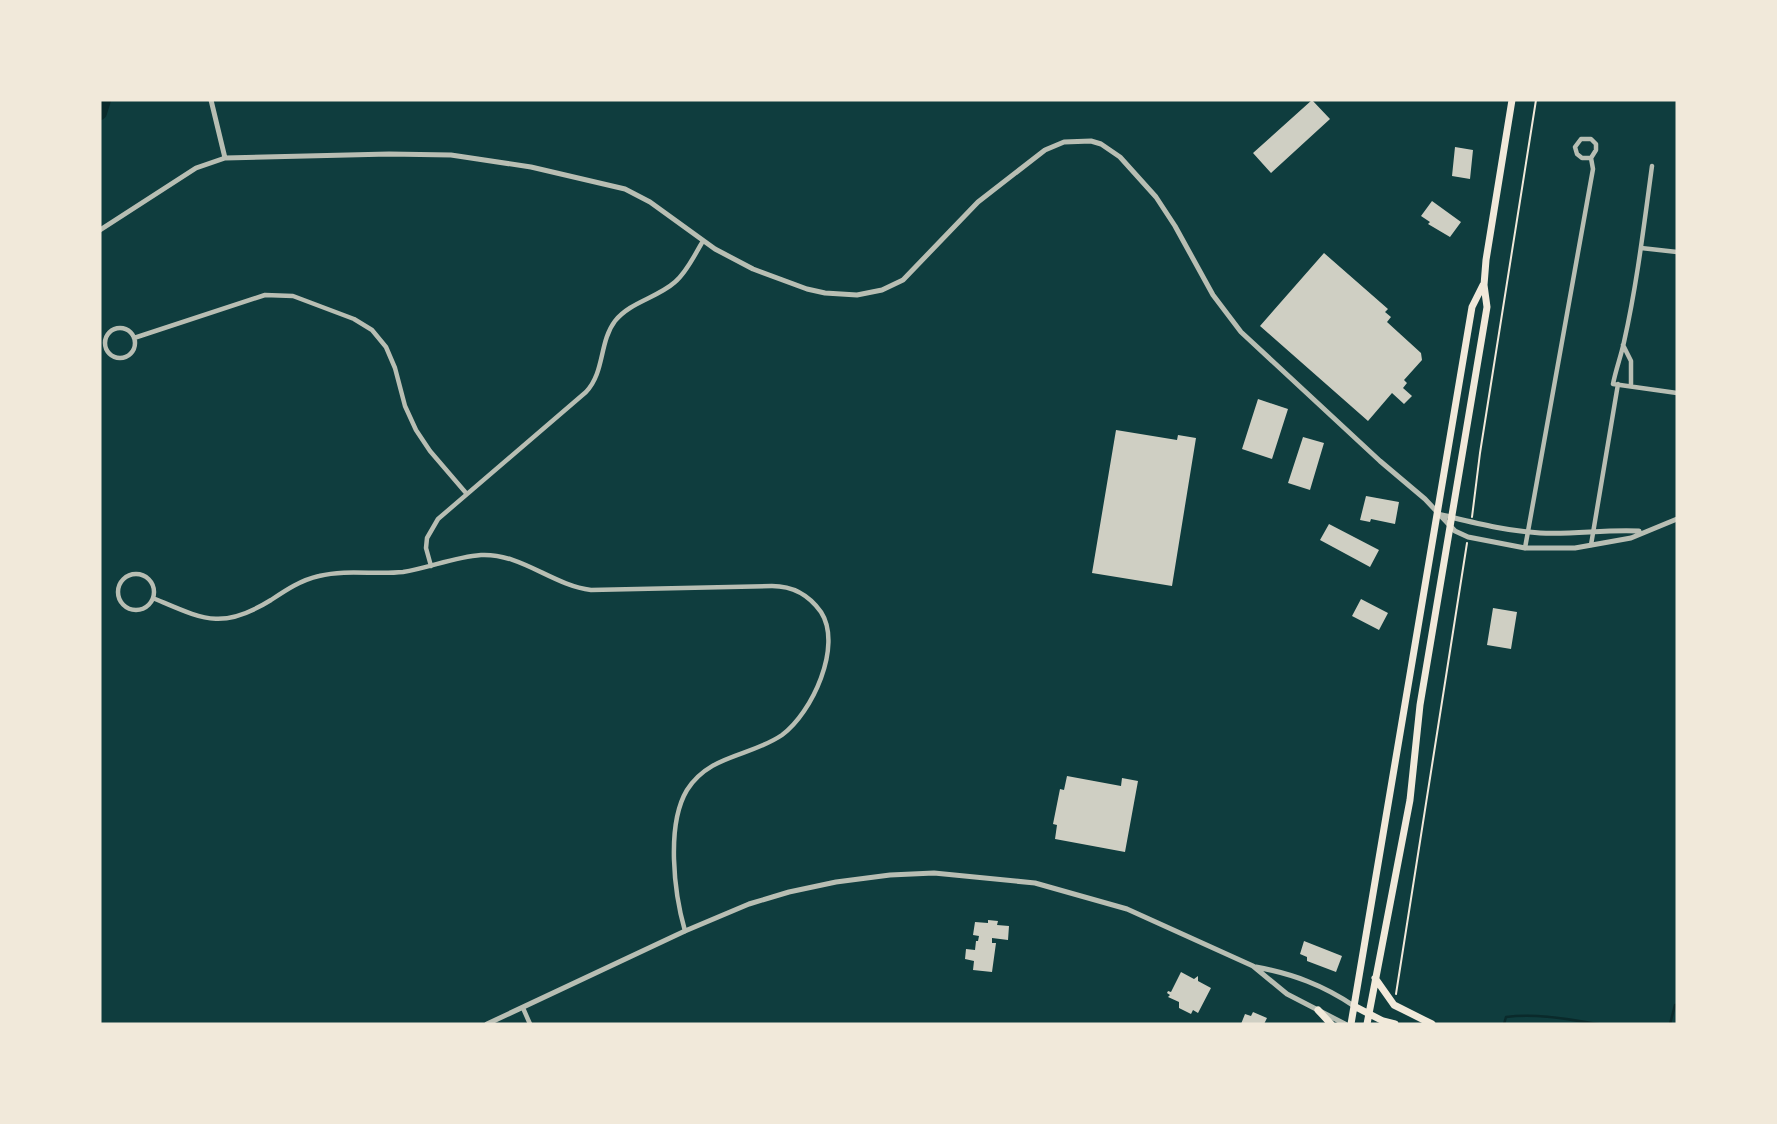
<svg xmlns="http://www.w3.org/2000/svg" width="1777" height="1124" font-family="Rubik,sans-serif">
	<rect width="100%" height="100%" fill="#0f3d3e"/>
	<g fill="none" stroke-linecap="round" stroke-linejoin="round">
		<path stroke="#0a2a2b" stroke-width="2.5" d="M1504 1024 1506 1017C1537 1013 1567 1019 1598 1024
			M1670 1024 1675 1005H1677"/>
		<path stroke="#0a2a2b" stroke-width="14" d="M100 113 104 100"/>
	</g>
	<path fill="#cfcfc3" d="M1312 100 1330 119 1271 173 1253 153Z
		M1455 147 1473 150 1470 179 1452 176Z
		M1432 201 1461 222 1450 237 1428 224 1430 222 1421 216Z
		M1324 253 1388 309 1385 312 1391 317 1387 322 1421 353 1422 360 1404 380 1407 383 1403 388 1412 396 1404 404 1392 393 1368 421 1260 326Z
		M1258 399 1288 409 1272 459 1242 449Z
		M1116 430 1177 440 1178 435 1196 438 1172 586 1092 573Z
		M1303 437 1324 443 1310 490 1288 483Z
		M1366 496 1399 502 1395 524 1371 519 1370 522 1360 520Z
		M1329 524 1379 550 1370 567 1320 540Z
		M1361 599 1388 613 1379 630 1352 616Z
		M1493 608 1517 612 1511 649 1487 645Z
		M1067 776 1121 786 1122 778 1138 781 1125 852 1055 839 1057 825 1053 824 1060 789 1064 790Z
		M988 920 998 921 997 925 1009 926 1008 940 992 938V943H996L992 972 973 970 974 961 965 959 966 949 975 950 976 941H978L979 936 973 935 975 922 988 923Z
		M1304 941 1342 956 1336 972 1307 961V957L1300 954Z
		M1181 972 1194 979 1198 976V981L1211 988 1198 1013 1193 1010 1191 1014 1179 1008V1002L1168 997 1170 995 1167 993 1168 991 1171 992Z
		M1253 1012 1267 1018 1264 1024H1241L1245 1014 1251 1016Z"/>
	<g fill="none" stroke-linecap="round" stroke-linejoin="round">
		<path stroke="#f1e9da" stroke-width="2" d="M1472 517 1480 453 1536 100
			M1396 994 1467 543"/>
		<path stroke="#b8beb3" stroke-width="4.5" d="M1652 166C1644 225 1637 284 1624 342 1621 356 1616 369 1613 384L1677 393
			M1641 248 1677 252
			M105 343a15 15 0 1 1 30 0a15 15 0 1 1-30 0Z
			M134 338 265 295 293 296 354 319 372 330 386 347 395 368 405 406 416 430 430 451 466 493
			M1623 345 1631 361V386
			M1591 545 1618 384
			M1525 548 1593 169 1591 158 1596 150V144L1591 139H1581L1575 147 1577 154 1582 158H1591
			M431 566 426 548 427 538 438 519 586 392C605 372 599 342 615 321 630 302 657 298 675 282 687 272 695 254 703 241
			M118 592a18 18 0 1 1 36 0a18 18 0 1 1-36 0Z
			M153 598C203 619 221 631 271 600 286 590 301 580 319 576 347 569 375 575 403 572 429 568 454 557 481 555 521 553 552 585 591 590L772 586C792 586 809 595 821 612 843 646 812 713 782 735 750 757 710 754 687 790 666 825 674 893 685 931
			M523 1008 530 1024"/>
		<path stroke="#b8beb3" stroke-width="5" d="M211 100 225 158
			M100 230 196 168 225 158 389 154 451 155 531 167 625 189 650 202 715 249 753 269 807 289 825 293 857 295 882 290 903 280 978 202 1045 150 1064 142 1091 141 1101 144 1120 157 1156 197 1175 226 1213 295 1241 332 1380 461 1425 499 1455 531 1468 537 1525 548H1575L1631 538 1677 519
			M1438 514C1472 522 1505 531 1540 533 1573 535 1606 529 1639 531
			M1256 967C1293 974 1323 985 1354 1006
			M487 1024 685 931 749 904 789 892 836 882 890 875 934 873 1035 883 1127 909 1253 966 1287 994 1345 1024"/>
		<path stroke="#f1e9da" stroke-width="7" d="M1375 978 1394 1005 1432 1024
			M1354 1006 1383 1021 1395 1024
			M1318 1010 1331 1024
			M1351 1024 1472 307 1483 285
			M1367 1024 1410 800 1420 705 1487 307 1484 285 1486 260 1512 100"/>
	</g>
	<rect width="1777" height="1124" fill="none" stroke="#f1e9da" stroke-width="203"/>
</svg>
